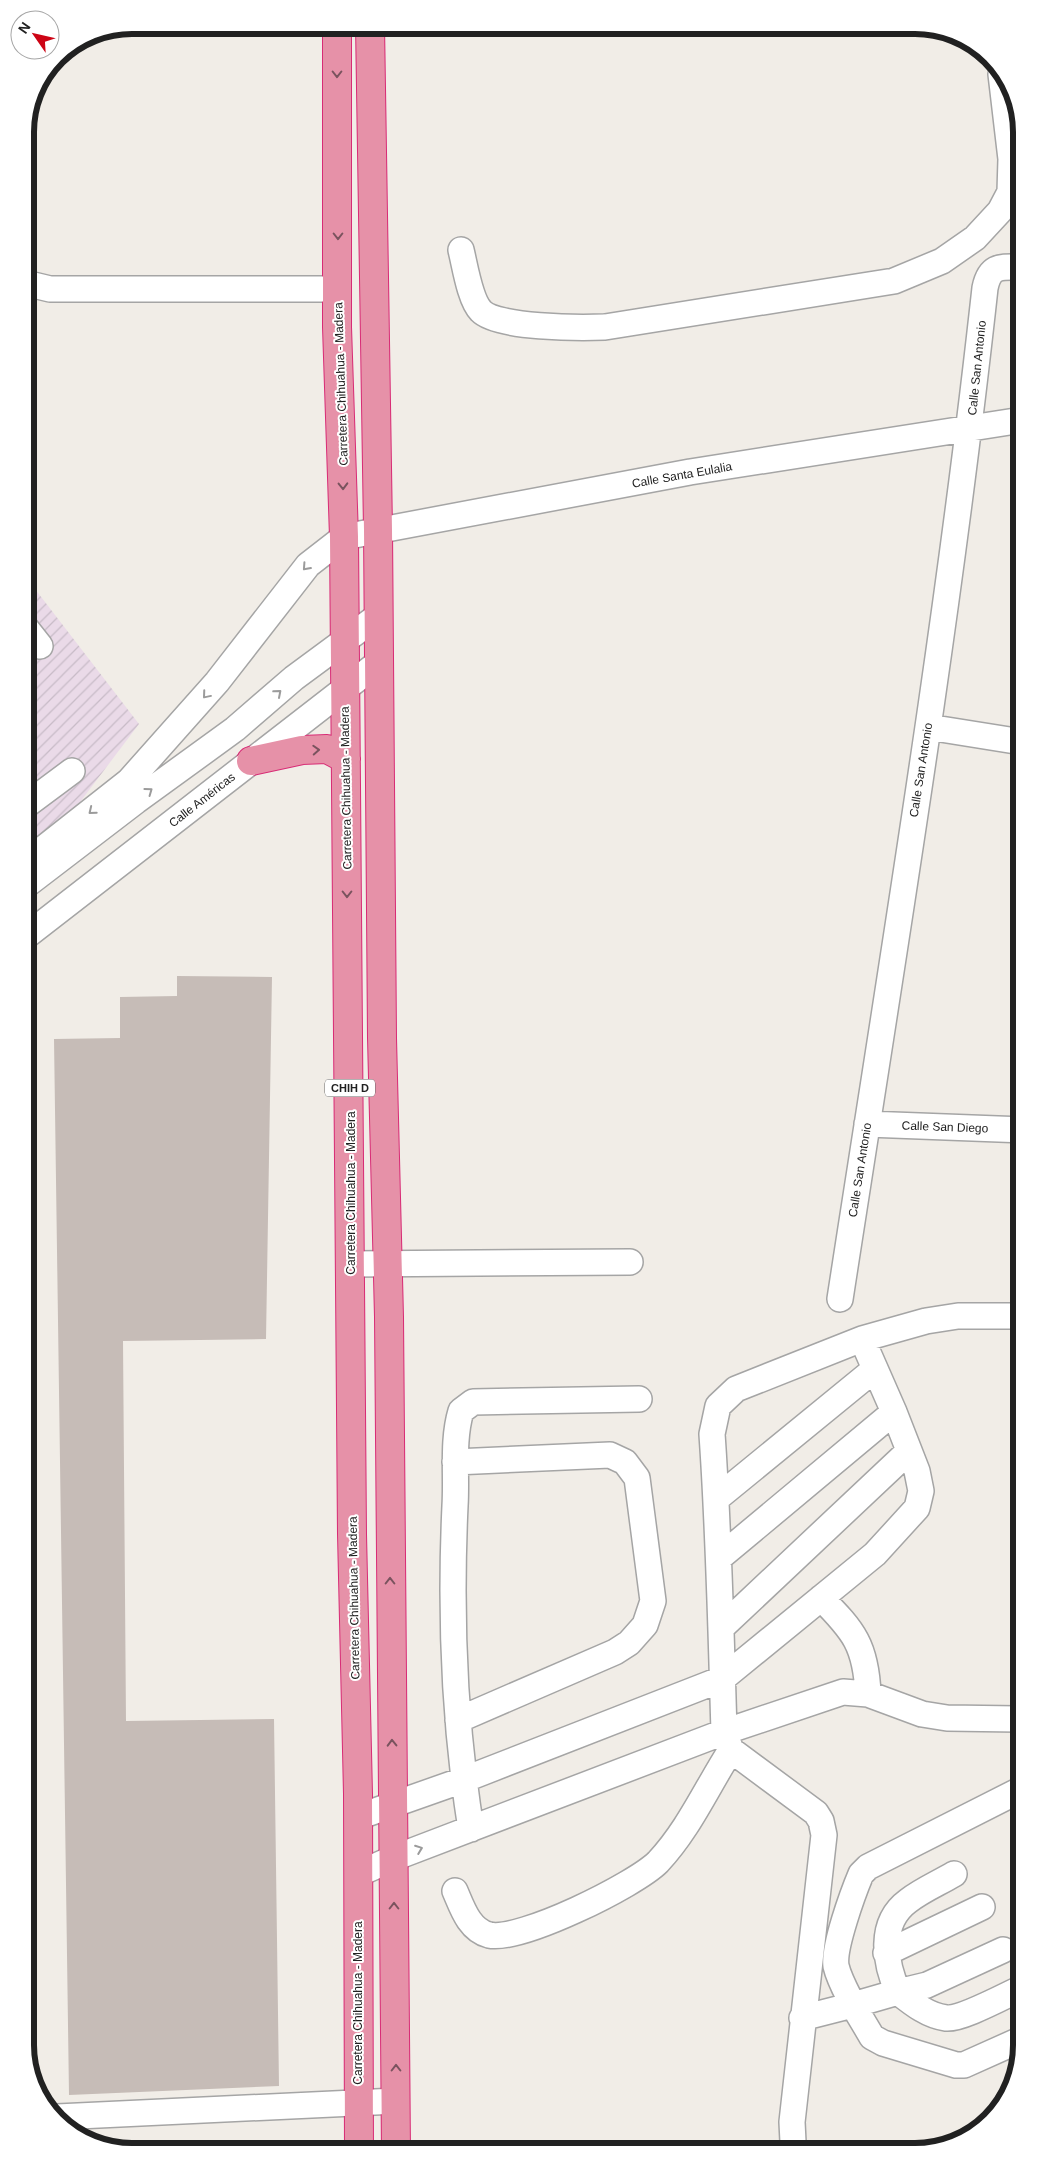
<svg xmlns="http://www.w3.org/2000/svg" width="1047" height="2177" font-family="Helvetica,sans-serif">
	<defs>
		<pattern id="industrial-furrows" width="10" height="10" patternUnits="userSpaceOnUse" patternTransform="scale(1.25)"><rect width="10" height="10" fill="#eadae8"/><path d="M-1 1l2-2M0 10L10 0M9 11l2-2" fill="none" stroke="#c8bbc7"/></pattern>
	</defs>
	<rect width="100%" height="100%" fill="#f1ede7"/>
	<path fill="url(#industrial-furrows)" d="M25 576 139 724 71 814 25 849Z"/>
	<path fill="#c6bcb7" d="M177 976 272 977 266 1339 123 1341 126 1721 274 1719 279 2086 69 2095 54 1039 120 1038V997L177 996Z"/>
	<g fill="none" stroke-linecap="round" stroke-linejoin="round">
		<g stroke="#a5a5a5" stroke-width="28">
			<path id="minor" d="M461 250C465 266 470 300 481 311 497 328 580 328 605 327L894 281 942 261 975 238 1000 211 1010 192 1011 159 1001 74
				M25 283 50 289H338
				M25 627 40 646
				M928 727 1022 742
				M25 806 72 771
				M25 863 129 781 217 682 308 565 344 537 690 472 1022 420
				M25 886 136 801 235 729 294 678 378 616
				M25 937 378 663
				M867 1124 1022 1130
				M351 1264 630 1262
				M840 1299C892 962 948 626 985 288 990 264 1001 267 1022 267
				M862 1339 926 1321 958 1316H1022
				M455 1462 610 1455 625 1462 637 1478 653 1601 645 1625 629 1643 615 1652 458 1720
				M716 1499 875 1369
				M719 1558 894 1412
				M821 1598C854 1631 866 1646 868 1694
				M721 1628 909 1451
				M471 1829C454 1722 450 1614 455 1506 457 1475 452 1441 461 1411L473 1402 639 1399
				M358 1874 394 1858 724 1732C721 1633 719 1533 712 1434L718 1406 736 1389 862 1339 894 1412 917 1471 921 1491 917 1508 875 1554 722 1679 463 1780 358 1817
				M954 1874C939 1883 922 1890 908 1901 878 1923 885 1963 898 1992L853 2005C847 1993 839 1979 836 1966 833 1948 853 1893 861 1874L868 1867 1022 1789
				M455 1891C462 1907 469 1930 489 1935 520 1942 635 1885 658 1862 689 1829 707 1787 731 1750
				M1003 1950 927 1985 898 1992C912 2003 928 2016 946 2018 961 2020 1006 1995 1022 1988
				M886 1953 982 1907
				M802 2018 853 2005 872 2037 883 2043 956 2065H964L1022 2039
				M57 2117 396 2101
				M796 2152 793 2142 792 2122 824 1835 821 1821 816 1813 731 1750 724 1732 843 1692 868 1694 922 1714 947 1718 1022 1719"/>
		</g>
		<g stroke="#d82b75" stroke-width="30">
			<path id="highway" d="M337 25V327L344 537 352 1534 358 1794 359 2152
				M370 25 378 530 382 1038 389 1317 396 2152
				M251 761 302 750 327 749 346 759"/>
		</g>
		<use href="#minor" stroke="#fff" stroke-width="25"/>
		<use href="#highway" stroke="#e691a8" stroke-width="28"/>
	</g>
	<defs><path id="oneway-chevron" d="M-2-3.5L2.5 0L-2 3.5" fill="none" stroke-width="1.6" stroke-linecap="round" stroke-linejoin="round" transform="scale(1.25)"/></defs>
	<g stroke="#7a535e">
		<use href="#oneway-chevron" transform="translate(337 74) rotate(90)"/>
		<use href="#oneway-chevron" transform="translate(338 236) rotate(90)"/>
		<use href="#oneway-chevron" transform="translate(343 486) rotate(89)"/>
		<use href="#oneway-chevron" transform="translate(316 750) rotate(-3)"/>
		<use href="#oneway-chevron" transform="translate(347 894) rotate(90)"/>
		<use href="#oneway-chevron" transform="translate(390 1581) rotate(-90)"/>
		<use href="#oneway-chevron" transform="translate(392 1743) rotate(-91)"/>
		<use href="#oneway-chevron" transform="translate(394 1906) rotate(-90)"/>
		<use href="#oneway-chevron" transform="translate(396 2068) rotate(-90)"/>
	</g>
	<g stroke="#9b9b9b">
		<use href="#oneway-chevron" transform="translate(306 567) rotate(132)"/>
		<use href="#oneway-chevron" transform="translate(278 693) rotate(-41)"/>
		<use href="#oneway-chevron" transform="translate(206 695) rotate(130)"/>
		<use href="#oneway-chevron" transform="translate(149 791) rotate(-36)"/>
		<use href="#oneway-chevron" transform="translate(92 811) rotate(141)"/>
		<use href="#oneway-chevron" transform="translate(419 1849) rotate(-21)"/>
	</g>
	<g text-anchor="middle" stroke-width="4" stroke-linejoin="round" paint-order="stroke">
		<rect fill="#fff" stroke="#646464" stroke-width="1" x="325" y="1079.5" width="50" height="17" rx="4"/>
		<g font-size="11" font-weight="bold" fill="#212121">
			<text x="350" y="1092">CHIH D</text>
		</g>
		<g font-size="12" fill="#212121" stroke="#fff">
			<text transform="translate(977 368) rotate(-84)" y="4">Calle San Antonio</text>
			<text transform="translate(341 384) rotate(-92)" y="4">Carretera Chihuahua - Madera</text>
			<text transform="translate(682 475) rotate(-10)" y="4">Calle Santa Eulalia</text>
			<text transform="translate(921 770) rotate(-81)" y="4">Calle San Antonio</text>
			<text transform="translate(346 788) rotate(-91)" y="4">Carretera Chihuahua - Madera</text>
			<text transform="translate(202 800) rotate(-38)" y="4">Calle Américas</text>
			<text transform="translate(945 1127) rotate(2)" y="4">Calle San Diego</text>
			<text transform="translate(860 1170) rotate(-81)" y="4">Calle San Antonio</text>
			<text transform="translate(351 1193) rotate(-90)" y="4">Carretera Chihuahua - Madera</text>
			<text transform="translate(354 1598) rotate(-91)" y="4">Carretera Chihuahua - Madera</text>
			<text transform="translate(358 2003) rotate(-90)" y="4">Carretera Chihuahua - Madera</text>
		</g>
	</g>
	<path d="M0 0H1047V2177H0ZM132 34H915A98 98 0 0 1 1013 132V2045A98 98 0 0 1 915 2143H132A98 98 0 0 1 34 2045V132A98 98 0 0 1 132 34Z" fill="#fff" fill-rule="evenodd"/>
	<path fill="none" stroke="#212121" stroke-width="6" d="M132 34H915A98 98 0 0 1 1013 132V2045A98 98 0 0 1 915 2143H132A98 98 0 0 1 34 2045V132A98 98 0 0 1 132 34Z"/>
	<g transform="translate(35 35) rotate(304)"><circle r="24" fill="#ffffff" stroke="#a6a6a6"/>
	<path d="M0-4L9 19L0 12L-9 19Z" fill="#cd0415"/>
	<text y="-8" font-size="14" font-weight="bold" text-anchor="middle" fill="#212121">N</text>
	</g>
</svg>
